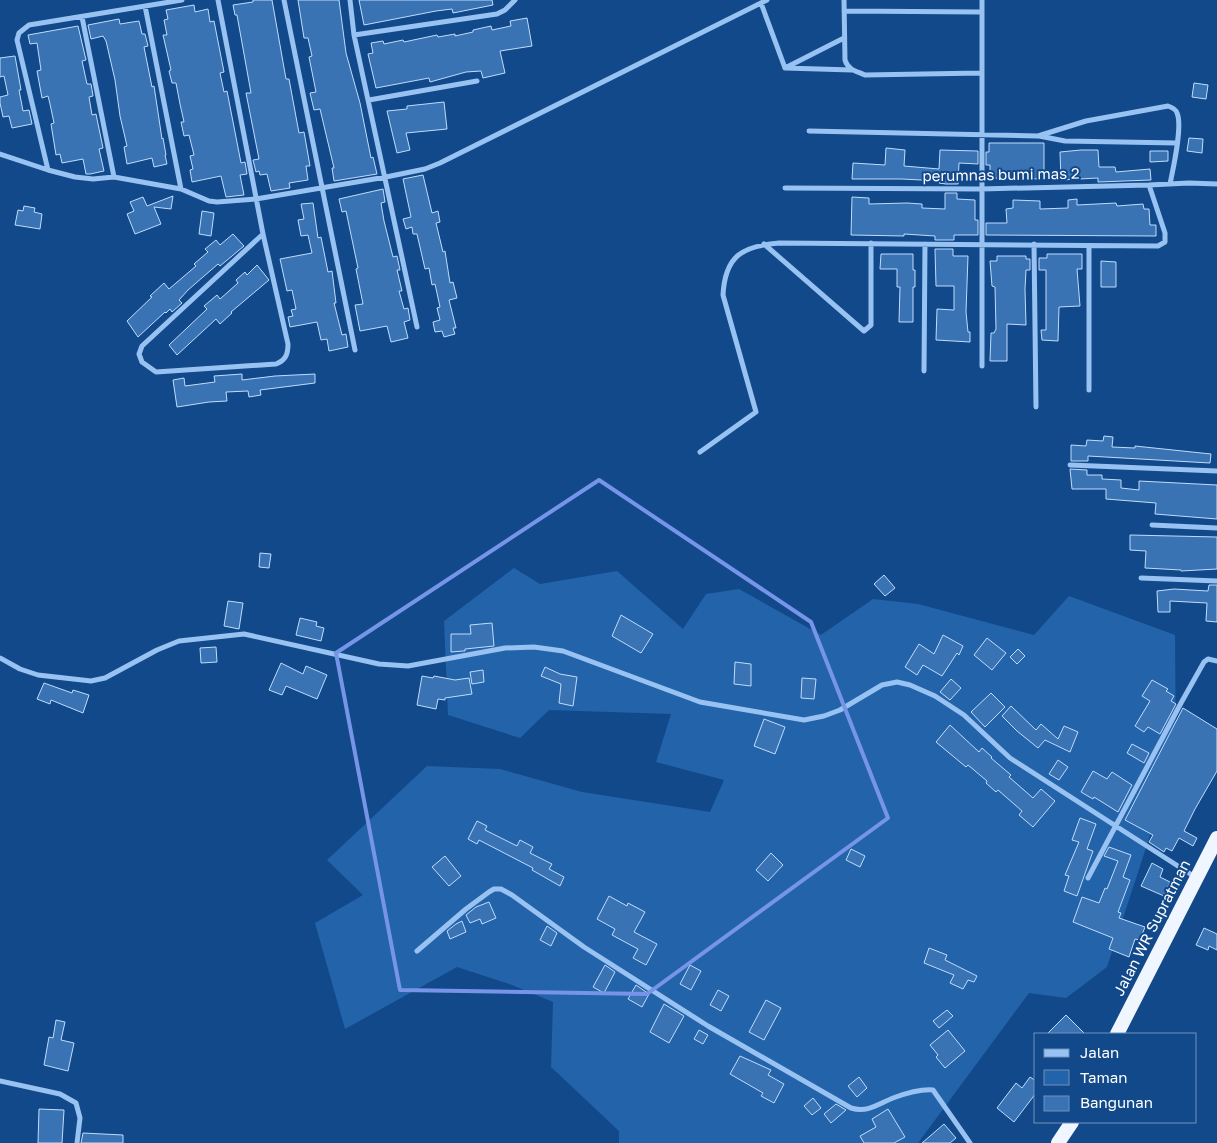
<svg xmlns="http://www.w3.org/2000/svg" width="1217" height="1143" font-family="'Golos Text',sans-serif">
	<rect width="100%" height="100%" fill="#12498a"/>
	<path fill="#2363aa" d="M514 568 540 584 617 571 683 629 706 594 739 589 821 635 873 599 918 604 1034 635 1069 596 1175 635 1176 756 1107 967 1066 998 1029 993 918 1143H619V1131L551 1067 553 1002 512 985 457 967 345 1029 315 923 363 895 327 860 427 766 500 769 582 792 710 812 724 780 656 762 671 714 549 710 520 738 448 715 444 621Z"/>
	<path fill="#3a73b4" stroke="#bfdcfc" d="M253 0H272L286 79H289L299 133 304 132 310 166H306L308 180 289 183 290 188 271 191 267 174 260 175 259 171 256 172 253 160 259 159 246 93H251L237 15H235L233 5 253 2Z
		M298 0H339L346 53 360 103 371 158 373 157 377 174 334 181 332 168H334L320 109 314 110 310 93 316 92 309 57 312 56 308 38H304Z
		M359 0H492L493 5 453 13 452 9 436 11 364 25Z
		M194 5 195 12 208 9 210 22 214 21 224 72 220 73 224 92 227 91 241 163 245 162 247 174 240 175 244 195 226 197 221 176 192 182 190 170 193 169 190 156 194 155 189 135 184 136 181 122H184L180 104 176 83H172L169 71 171 70 163 35H167L164 20 168 19 166 10Z
		M527 18 532 46 500 51 505 73 483 78 481 71 466 72 430 82 429 78 376 88 368 54 373 53 371 43 383 41 384 44 403 40 404 42 437 35 438 37 455 34V36L473 32V30L491 26 492 30 511 26 510 21Z
		M119 19 120 24 139 21 142 34H145L148 46 144 47 152 87 154 86 162 139 163 138 166 155H165L167 164 154 167 152 158 127 164 124 147 127 146 120 116 115 80 106 41 103 36 91 39 88 25Z
		M78 26 86 60 82 61 87 84H91L93 96 89 97 92 115 96 114 103 148 99 149 104 171 90 174H86L83 159 62 163 60 154 56 155 51 124 54 123 50 104 48 96 42 98 37 71 41 70 37 43 30 44 28 35Z
		M15 56 21 90H19L23 111 29 110 32 124 12 128 9 116 3 117 0 103V97L8 95 4 76 0 77V58Z
		M1194 83 1208 85 1206 99 1192 97Z
		M444 102 447 129 406 133 410 150 397 153 387 111 407 109V106Z
		M1189 138 1203 139 1202 153 1187 151Z
		M989 143H1044V179L990 178V165H986V152H989Z
		M886 148 905 150 904 166 939 169 940 150 978 151V164L959 163 958 184H946L939 183 940 181 902 179H852L853 163 885 165Z
		M1081 150H1098L1099 167H1115L1116 172 1150 169 1151 180 1098 182V178L1061 180 1060 152Z
		M1150 151H1168V161L1150 162Z
		M423 175 432 213 438 211 440 222 436 223 443 252 445 251 450 283 453 282 457 298 449 300 456 328H453L455 334 444 337 442 331 435 332 433 322 440 320 437 308 440 307 435 284 432 285 429 268 425 269 417 234H413L412 227 406 229 403 219 411 217 403 179Z
		M383 189 385 202 381 203 384 221 393 257 397 256 400 270H397L402 291H399L404 309 408 308 410 320 404 322 408 338 391 342 387 326 360 331 355 305 363 304 356 269 358 268 346 211 342 212 339 199Z
		M945 193H957V199L975 200V220H978V235H954V240H935V236L904 234V236L851 235 852 197 869 198V204L907 203 922 204V208L945 209Z
		M173 196 171 209 154 207 161 224 135 234 127 214 134 211 130 202 143 197 147 206Z
		M1077 199V205L1116 203 1117 206 1143 204 1144 209H1149L1150 225H1156V236L986 235V223H1007L1006 209 1013 208V200L1040 201V209L1068 208V200Z
		M313 203 318 238 321 237 328 272 332 271 336 303H334L342 335 346 334 348 347 329 351 327 339 321 340 317 322 290 327 288 317 293 316 291 310 296 309 292 290 287 291 280 259 312 253 308 235 301 236 298 220 304 219 301 204Z
		M24 206 35 208 34 212 42 214 40 229 15 225 18 210 23 211Z
		M202 211 214 213 211 236 199 234Z
		M233 234 244 246 220 266 218 264 188 290 179 300 182 303 172 312 170 309 166 313 165 312 138 337 127 321 152 297 150 296 164 283 169 289 196 266 194 264 208 252 205 249 216 240 220 245Z
		M935 249H953V256H968L966 312 968 332H970V342L936 340 937 309 954 310V286H936Z
		M881 254H913V270H915V287H913V322H899L900 287H897V269H880Z
		M1047 254H1082V269H1077L1080 306 1059 307 1058 341 1042 340 1041 330H1046V270H1039V258H1047Z
		M997 256H1026V259H1030V270H1026L1025 289 1026 325 1007 324V361H990L991 333H994L996 329 995 287 992 286 990 261H997Z
		M1101 261 1116 262V287H1101Z
		M257 265 269 280 231 312 232 313 220 324 216 319 177 355 169 345 207 309 204 306 217 295 220 299 238 283 236 280 245 272 247 275Z
		M242 374V380L275 376 315 374V383L260 390 261 395 249 397 248 391 226 392 227 401 209 402 177 407 173 380 184 378 185 386 215 382 214 376Z
		M1104 436 1113 437 1112 447 1135 448V446L1211 454 1210 463 1088 456V461H1071V445L1086 446 1087 440 1103 441Z
		M1070 469 1087 470V475H1102V479L1121 480V488L1139 490V481L1217 485V519L1155 514 1156 503 1106 499V489H1072Z
		M1130 535 1217 537V569L1181 571V570L1145 568 1146 551 1130 550Z
		M260 553 271 554 269 568 259 567Z
		M884 575 895 588 885 596 874 584Z
		M1209 585H1217V622L1206 621 1207 603 1170 601V612H1158L1157 591 1174 589 1208 591Z
		M228 601 243 603 239 629 224 626Z
		M621 615 653 634 641 653 612 636Z
		M300 618 317 622 316 626 324 628 321 641 296 635Z
		M492 623 494 646 465 649V651H463L451 652V634H471L470 625Z
		M943 635 963 646 959 655 957 653 942 676 923 665 917 675 905 667 919 644 934 654Z
		M987 638 1006 653 992 670 974 655Z
		M216 647 217 662 201 663 200 648Z
		M1018 649 1025 656 1017 664 1010 657Z
		M735 662 751 664V686L734 684Z
		M281 663 303 674 306 666 327 675 317 699 286 686 282 695 269 690Z
		M545 667 560 674 577 677 573 706 559 703 561 684 541 676Z
		M483 670 484 682 472 684 470 672Z
		M422 676 433 678 434 676 455 680 469 678 472 694 445 698V700L438 699 436 709 417 705Z
		M802 678 816 679 814 699 801 698Z
		M951 679 961 688 950 700 940 692Z
		M1152 680 1168 689 1166 691 1174 696 1171 701 1176 704 1160 734 1148 727 1144 732 1135 726 1150 701 1142 696Z
		M44 683 72 693 73 690 89 695 83 713 51 700 50 704 37 699Z
		M991 693 1005 707 985 727 971 712Z
		M1011 706 1036 730 1041 724 1058 739 1064 726 1078 732 1070 752 1045 740 1038 748 1017 731 1002 716Z
		M1183 708 1217 729V771L1195 809 1184 831 1197 838 1193 846 1179 838 1172 851 1166 848 1164 852 1149 842 1153 835 1125 820Z
		M764 719 785 727 775 754 754 746Z
		M950 725 979 752 982 748 992 757 991 758 1011 775 1009 777 1033 798 1041 789 1055 801 1033 827 1019 815 1022 811 998 790 996 792 986 783 987 781 968 765 966 767 936 742Z
		M1132 744 1149 753 1144 763 1127 753Z
		M1058 760 1068 767 1059 780 1049 774Z
		M1093 771 1107 779 1112 772 1132 785 1118 812 1094 797 1093 799 1081 792Z
		M1080 818 1096 824 1087 849 1093 851 1077 896 1064 891 1069 876 1065 875 1079 842 1072 840Z
		M477 821 487 826 485 830 517 846 520 840 533 847 530 853 552 864 549 869 564 877 560 886 532 870 533 868 479 840 477 844 468 839Z
		M1109 847 1131 855 1123 877 1130 880 1118 912 1121 913 1119 918 1145 927 1140 940 1135 939 1129 957 1109 949 1113 938 1073 922 1082 897 1099 903 1105 888 1107 889 1118 861 1104 856Z
		M851 849 865 856 860 867 846 860Z
		M771 853 783 865 768 881 756 870Z
		M445 856 461 876 449 886 432 867Z
		M1152 863 1163 869 1160 877 1170 882 1164 896 1141 886Z
		M609 896 627 906 628 903 645 912 634 932 657 944 646 965 633 958 638 949 612 935 615 929 597 919Z
		M489 902 496 918 482 924 480 919 470 923 466 915 476 907Z
		M462 921 466 932 450 939 447 931 456 924Z
		M547 926 557 933 551 946 540 940Z
		M1204 928 1217 934V950L1209 946 1208 950 1196 945Z
		M929 948 947 955 945 960 977 976 974 982 968 980 963 989 950 983 954 975 924 963Z
		M605 965 615 972 604 993 593 987Z
		M690 965 701 971 691 990 680 984Z
		M636 985 649 994 642 1007 628 999Z
		M718 990 729 996 721 1011 710 1005Z
		M766 1000 781 1008 764 1040 749 1032Z
		M664 1004 684 1016 669 1043 650 1032Z
		M947 1010 953 1016 939 1028 933 1021Z
		M1066 1015 1085 1034H1047Z
		M56 1020 65 1022 61 1040 74 1043 68 1071 44 1065 49 1037 53 1038Z
		M699 1030 708 1035 703 1044 694 1039Z
		M948 1030 965 1051 945 1068 936 1057 938 1055 930 1045Z
		M740 1056 771 1070 768 1075 784 1084 774 1103 761 1096 763 1093 730 1074Z
		M859 1077 867 1088 857 1097 848 1086Z
		M1030 1077 1036 1081V1093L1014 1122 997 1108 1016 1083 1022 1088Z
		M813 1098 821 1108 812 1115 804 1106Z
		M836 1104 846 1110 831 1123 824 1114Z
		M39 1109 64 1110 62 1143H38Z
		M888 1109 905 1137 894 1143H864L860 1136 876 1127 872 1119Z
		M944 1124 956 1138 950 1143H922Z
		M83 1133 123 1135V1143H81Z"/>
	<g fill="none" stroke-linecap="round" stroke-linejoin="round">
		<path stroke="#98c2f1" stroke-width="5" d="M218 0 263 234 288 344C288 354 286 360 276 364L156 372 142 362 139 354 142 346 263 234
			M284 0 355 350
			M350 0 354 35 417 327
			M844 0 845 60C848 70 856 71 865 75L981 73
			M982 0V366
			M761 3 785 68 852 70
			M145 6 181 189
			M844 11 982 12
			M82 17 114 177
			M354 35 497 14 505 10 515 0
			M785 68 844 38
			M369 100 477 81
			M809 131 1038 136 1086 121 1168 106C1171 107 1176 109 1177 113 1183 126 1173 169 1170 184
			M1039 136 1065 141 1177 143
			M0 154 48 170 75 177 93 179 114 177 181 189 209 201 217 202 256 199 386 177 425 169 440 163 767 0
			M48 170 17 40 19 33 29 25 182 0
			M785 188 981 189 1149 185 1189 183 1217 184
			M764 244 864 331 871 325V243
			M1034 244 1036 407
			M1089 246V390
			M924 371 925 244
			M700 452 756 412 723 295C725 256 742 246 779 243L1158 246 1165 242V233L1149 185
			M1070 465 1217 471
			M1152 525 1217 528
			M1141 578 1217 581
			M0 658 20 669 38 675 91 681 105 678 157 650 179 641 244 634 379 664 408 666 505 648 534 647 563 651 700 702 804 720 824 716 840 710 882 685 897 682 910 685 935 696 964 715 1010 758 1195 877
			M1088 878 1181 703 1204 662 1208 659 1217 661
			M417 951 466 909 489 892 494 889H501L512 895 584 947 708 1026 851 1108C868 1113 878 1104 893 1098 904 1094 922 1089 933 1090L970 1143
			M0 1081 60 1094 76 1103 80 1118 77 1143"/>
		<path stroke="#f0f6ff" stroke-width="14" d="M1117 1034 1217 838
			M1058 1143 1072 1122"/>
	</g>
	<path fill="none" stroke="#7795e8" stroke-width="4" stroke-linejoin="round" d="M599 480 811 622 888 818 647 994 400 990 336 653Z"/>
	<g text-anchor="middle" stroke-width="4" stroke-linejoin="round" paint-order="stroke">
		<g font-size="15" fill="#fff" stroke="#12498a">
			<text transform="translate(1001 175) rotate(-1)" y="5">perumnas bumi mas 2</text>
			<text transform="translate(1152 928) rotate(-63)" y="5">Jalan WR Supratman</text>
		</g>
	</g>
	<rect x="1034" y="1033" width="162" height="90" fill="#12498a" stroke="#7192b9"/>
	<rect x="1044" y="1049" width="25" height="8" fill="#98c2f1" stroke="#7192b9"/>
	<text x="1080" y="1058" font-size="15" fill="#ffffff">Jalan</text>
	<rect x="1044" y="1070" width="25" height="15" fill="#2363aa" stroke="#7192b9"/>
	<text x="1080" y="1083" font-size="15" fill="#ffffff">Taman</text>
	<rect x="1044" y="1096" width="25" height="15" fill="#3a73b4" stroke="#7192b9"/>
	<text x="1080" y="1108" font-size="15" fill="#ffffff">Bangunan</text>
</svg>
